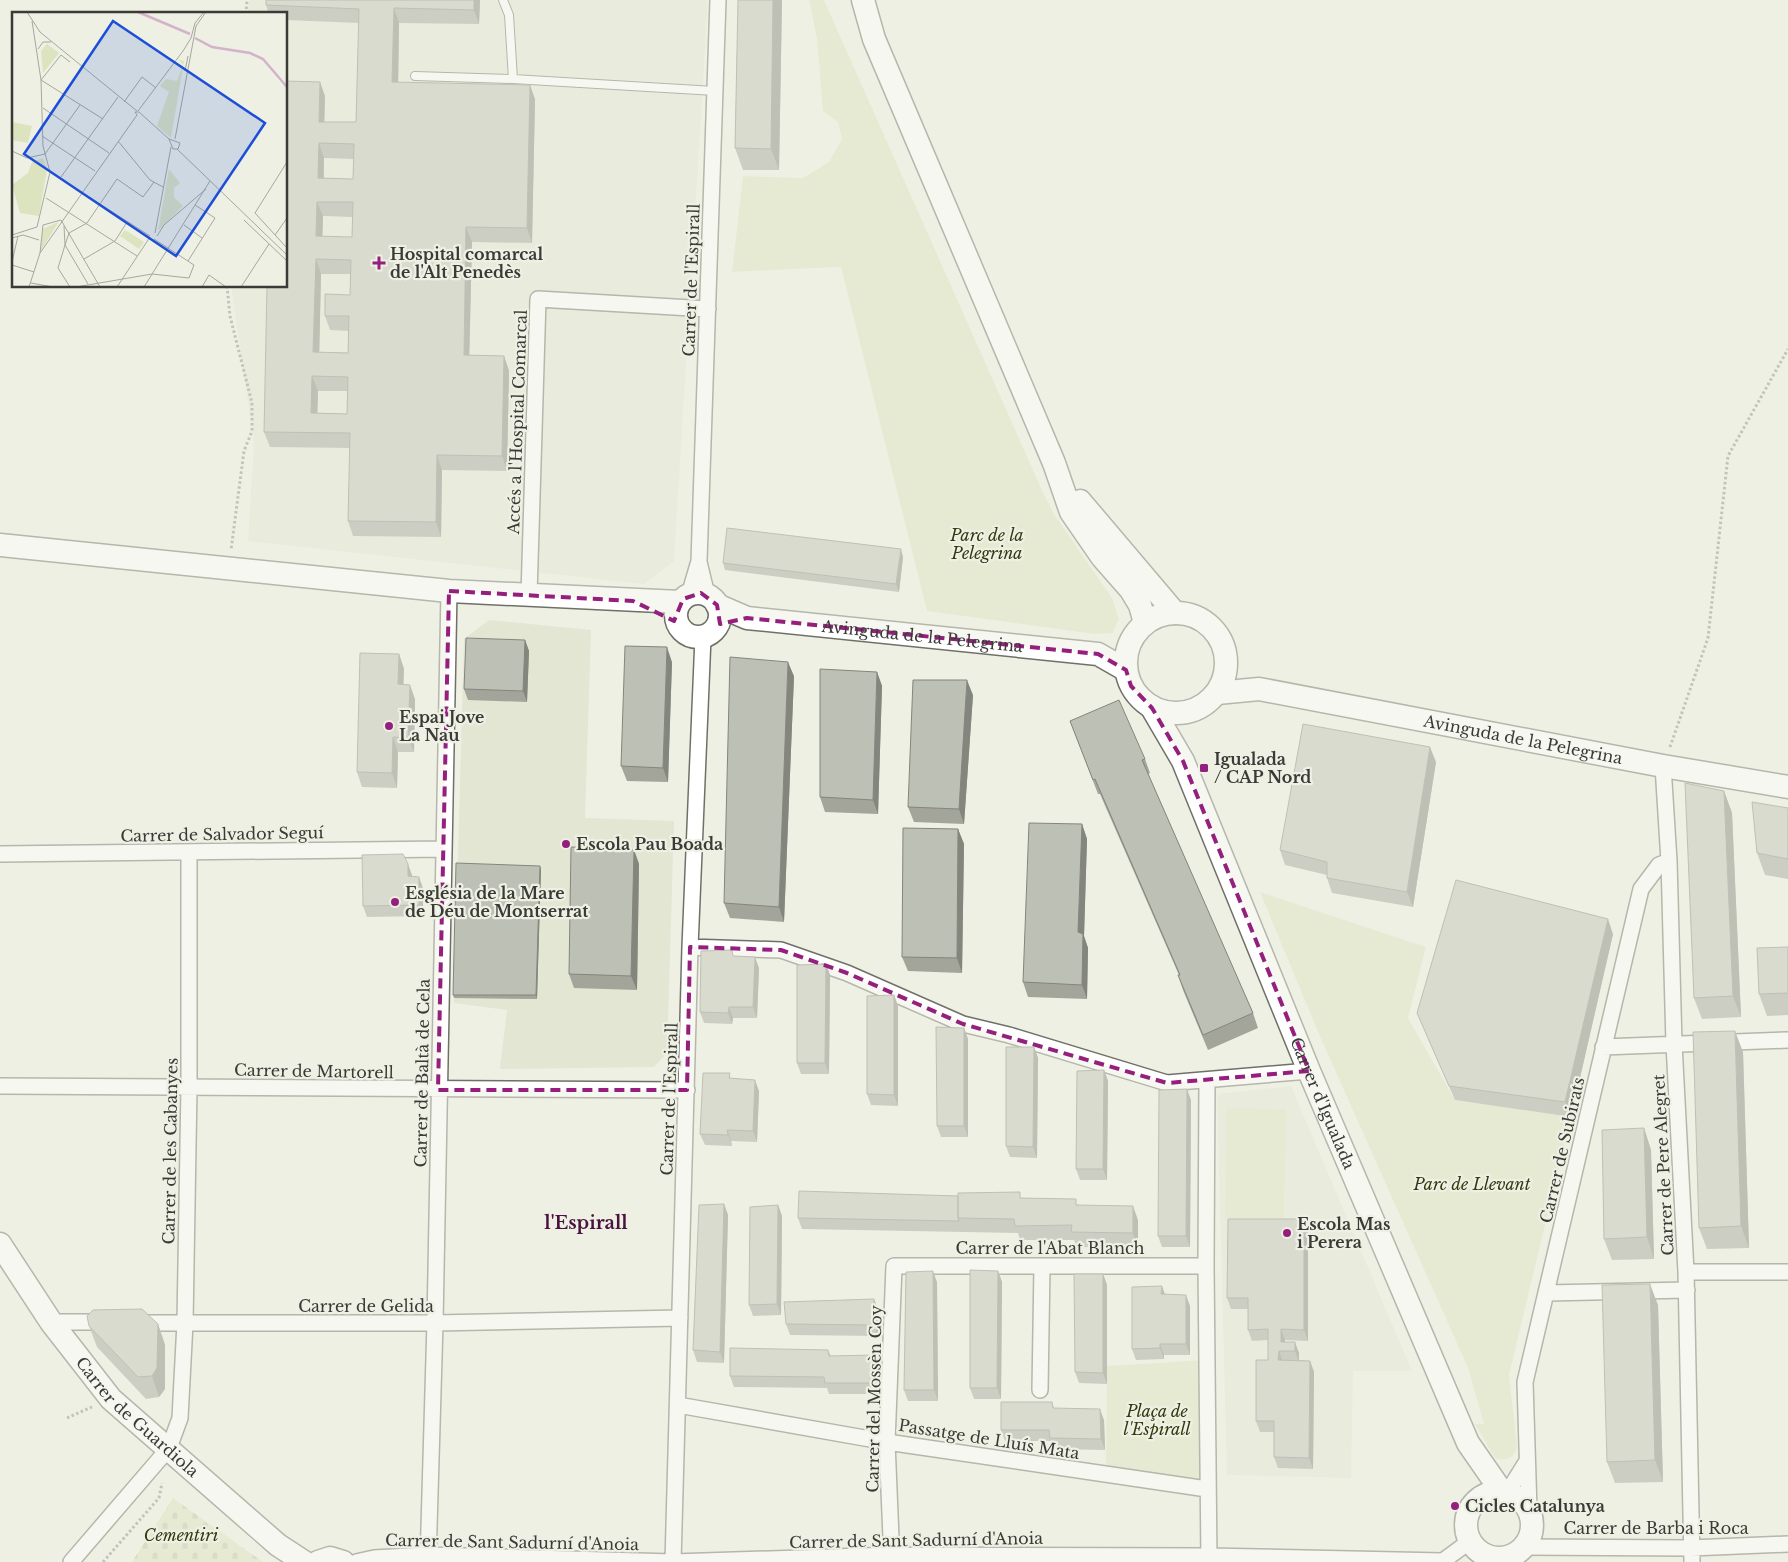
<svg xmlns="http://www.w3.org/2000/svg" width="1788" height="1562" font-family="'Libre Baskerville',serif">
	<defs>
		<pattern id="cemetery-stones" width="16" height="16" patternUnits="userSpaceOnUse" patternTransform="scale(1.25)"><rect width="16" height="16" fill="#dce3bf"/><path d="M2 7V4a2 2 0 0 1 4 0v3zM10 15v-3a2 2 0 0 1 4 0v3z" fill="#bec4a5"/></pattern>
	</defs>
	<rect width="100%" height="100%" fill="#eef0e4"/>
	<path fill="#e2e6d3" d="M249 0H708L674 561 644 584 248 541 254 443 231 286H286V14H248Z
		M489 620 591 630 585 818 674 821 667 1053 654 1067 500 1069 507 1010 454 1003 464 639Z
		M1291 1086 1412 1371H1353L1351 1478 1227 1475 1217 1094Z"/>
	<path fill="#dce3bf" d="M809 0H824L1041 488 1054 514 1112 598 1119 619 1113 633 1094 634 927 611 841 267 732 272 743 176 803 178 829 162 842 139 838 122 823 111 817 39Z
		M1260 892 1426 947 1408 1018 1455 1100 1571 1117 1509 1375 1517 1446C1515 1458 1507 1462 1495 1458L1475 1424H1484L1468 1368 1318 1032Z
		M1227 1108 1286 1109 1284 1218H1225Z
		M1206 1360 1207 1489 1106 1475 1107 1366Z"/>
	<path fill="url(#cemetery-stones)" d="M173 1498 263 1562H132Z"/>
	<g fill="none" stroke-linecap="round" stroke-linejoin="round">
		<g stroke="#6f7167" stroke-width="10">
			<path id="lane" d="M503 0 509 15 513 79
				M415 76 513 79 715 91"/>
		</g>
		<g stroke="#6f7167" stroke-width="18">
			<path id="street" d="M699 562 707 595
				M529 595 538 299 708 309
				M689 595 699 561 718 0
				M1663 766 1669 861 1674 1044 1686 1272 1692 1562
				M0 854 444 849
				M690 947 781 950 847 973 963 1024 1009 1035 1167 1083 1309 1071
				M1603 1047 1788 1040
				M1207 1080 1206 1266 1209 1562
				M0 1086 687 1090
				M1686 1272H1788
				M1547 1293 1687 1290
				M51 1322H107
				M135 1323H435L680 1318
				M1040 1390 1042 1266
				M678 1405 887 1442 1207 1489
				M1507 1493 1527 1461
				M1529 1510 1525 1382 1641 889 1659 865 1669 861
				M1524 1547 1691 1548 1788 1544
				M71 1562 169 1448 180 1418 185 1323 189 1087V852
				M356 1562 374 1558 428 1555 673 1562 892 1555 1209 1556 1443 1561 1470 1541
				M428 1562 435 1323 449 591
				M673 1562 690 947 703 637
				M892 1562 887 1442 894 1266H1206"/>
		</g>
		<g stroke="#6f7167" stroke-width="25">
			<g id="secondary">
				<path d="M863 0 874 39 1054 463 1071 512 1102 557 1131 590 1140 605 1145 623"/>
				<path d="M1080 501 1175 613"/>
				<path d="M0 545 449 591 680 602"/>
				<circle cx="698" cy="615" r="22"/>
				<path id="s1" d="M717 605 747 618 1098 654 1126 670"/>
				<circle cx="1176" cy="663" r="50"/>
				<path id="s2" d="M1217 693 1259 689 1663 766 1788 787"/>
				<path id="s3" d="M1152 708 1183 761 1309 1071 1468 1443 1502 1492"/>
				<path id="s4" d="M0 1244 51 1322 111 1399 278 1545 304 1562"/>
				<circle cx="1499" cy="1525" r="33"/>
				<path d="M318 1562 330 1558 343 1562"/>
			</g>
		</g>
		<path stroke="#8c8e86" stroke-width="3" stroke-dasharray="2.5 2.5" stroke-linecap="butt" d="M246 14 247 0
			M227 286 230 316 252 403V431L244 451 231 550
			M1670 747 1708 638 1728 456 1788 349
			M67 1418 92 1407
			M103 1562 159 1498 162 1483"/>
		<use href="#lane" stroke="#fff" stroke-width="8"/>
		<use href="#street" stroke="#fff" stroke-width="15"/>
		<use href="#secondary" stroke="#fff" stroke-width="22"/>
	</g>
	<path fill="#a3a59b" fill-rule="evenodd" d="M266 0H480L479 24 399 23 398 82 535 99 532 243 472 242 469 355 504 356 509 371 507 471 442 470 441 537 353 536 348 521 350 448 270 447 264 432 325 96 324 122H356L359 23 286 20V14H269L266 5ZM324 158 354 159 353 179H324ZM323 216 352 217V237H322ZM321 274H351L350 295 325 316 330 330 349 331 348 353 319 352ZM318 391H347V414L317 413Z
		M738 0H782L779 170H743L735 148Z
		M903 557 899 592 725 570 723 563Z
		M525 640 529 651 527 702 468 700 464 689Z
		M399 654 404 669 403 684 415 699 414 752H398L397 788 362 787 357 772Z
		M672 662 668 782 627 781 621 766Z
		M877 672 882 686 878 814 825 812 820 797Z
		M794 676 784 922 730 918 724 903Z
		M973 695 964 824 914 822 908 807Z
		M1070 721 1145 759 1150 773 1148 774 1253 1013 1258 1028 1208 1050 1183 990 1178 975H1179L1100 794H1098Z
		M1436 762 1413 907 1332 893 1327 878V875L1285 865 1280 850Z
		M1724 791 1732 813 1741 1017 1702 1019 1694 998Z
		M1788 808V879L1765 875 1757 853Z
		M1082 824 1087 839 1084 936 1088 948 1087 999 1028 997 1023 982Z
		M958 829 964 844 962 973 908 971 902 957Z
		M634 850 639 864 637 990 574 988 569 974Z
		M541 869 537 999 454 998 453 995Z
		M412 875V876L423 888V916L367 917 363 906Z
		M1613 934 1571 1117 1455 1100 1423 1027 1417 1013Z
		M1788 947V1015L1767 1016 1759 994Z
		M734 956 759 968 757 1018H733L732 1024 704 1023 700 1012Z
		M826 964 830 975 829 1074H801L797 1063Z
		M894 995 898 1006V1106L871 1105 867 1094Z
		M964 1028 968 1039V1137H941L937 1126Z
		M1034 1047 1038 1058 1037 1158 1010 1157 1006 1146Z
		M1743 1052 1749 1248 1707 1249 1699 1228Z
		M1104 1070 1108 1081 1107 1180H1080L1076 1169Z
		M732 1078 759 1091 757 1142 731 1141 732 1146 705 1145 700 1134Z
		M1191 1100 1190 1247H1162L1158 1236Z
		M1644 1128 1651 1150 1654 1259 1612 1260 1604 1239Z
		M1022 1198 1079 1205 1138 1220V1248L1077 1247 1074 1240H1020L1018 1233 802 1229 798 1218Z
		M724 1204 728 1215 724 1363 697 1362 693 1350Z
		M778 1205 782 1216 781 1315 753 1316 749 1305Z
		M1308 1230V1341L1285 1340V1342L1299 1353V1360L1310 1361 1314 1372 1313 1469 1278 1468 1274 1457V1432H1260L1256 1421 1268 1360V1340L1252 1341 1248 1330V1309H1231L1227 1298Z
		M998 1271 1002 1282 1001 1399H974L970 1388Z
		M1103 1274 1107 1285V1384L1079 1383 1075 1372Z
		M937 1282 938 1401H908L904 1390Z
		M1165 1294 1190 1306V1355H1164V1359L1136 1360 1132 1349Z
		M874 1299 878 1310V1336L790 1335 786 1324Z
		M1658 1305 1663 1482 1615 1483 1607 1462Z
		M158 1324 165 1345V1389L159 1397 146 1399 97 1347 89 1326Z
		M828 1350 831 1356 880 1366V1394H829L827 1388 734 1387 730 1376Z
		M1052 1402 1054 1408 1104 1420 1105 1450 1054 1449 1051 1441H1005L1001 1430Z"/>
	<path fill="#84867e" d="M474 0H480L479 24 474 10Z
		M773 0H782L779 170 771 149Z
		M394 8 399 23 398 97 392 82Z
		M320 82 325 96 324 136 319 122Z
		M530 85 535 99 532 243 527 228Z
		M319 143 324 158 323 193 318 178Z
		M317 202 323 216 322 251 316 236Z
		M466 227 472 242 469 370 464 355Z
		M316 259 321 274 319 366 313 352Z
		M504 356 509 371 507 471 502 456Z
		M312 376 318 391 317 428 311 413Z
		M437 455 442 470 441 537 436 522Z
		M901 549 903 557 899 592 896 584Z
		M525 640 529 651 527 702 523 691Z
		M667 647 672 662 668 782 663 768Z
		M399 654 404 669 403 699 398 684Z
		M788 662 794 676 784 922 779 907Z
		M877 672 882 686 878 814 873 800Z
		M967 680 973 695 964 824 959 809Z
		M410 685 415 699 414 752 408 738Z
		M393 737 398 752 397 788 392 773Z
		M1430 747 1436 762 1413 907 1407 892Z
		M1724 791 1732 813 1741 1017 1733 996Z
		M1082 824 1087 839 1084 936 1088 948 1087 999 1082 985 1078 932Z
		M958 829 964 844 962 973 957 958Z
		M634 850 639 864 637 990 631 976Z
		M408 864 412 875V887L408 876Z
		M540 866 541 869 537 999 536 995Z
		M419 877 423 888V916L419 905Z
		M1608 919 1613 934 1571 1117 1565 1102Z
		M755 957 759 968 757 1018 753 1007Z
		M826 964 830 975 829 1074 825 1063Z
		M894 995 898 1006V1106L894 1095Z
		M729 1007 733 1018 732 1024 728 1013Z
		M964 1028 968 1039V1137L964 1126Z
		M1735 1031 1743 1052 1749 1248 1741 1226Z
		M1034 1047 1038 1058 1037 1158 1033 1147Z
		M1104 1070 1108 1081 1107 1180 1103 1169Z
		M755 1080 759 1091 757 1142 753 1131Z
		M1187 1089 1191 1100 1190 1247 1186 1236Z
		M1644 1128 1651 1150 1654 1259 1647 1237Z
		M727 1130 731 1141 732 1146 728 1135Z
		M724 1204 728 1215 724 1363 720 1352Z
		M778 1205 782 1216 781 1315 777 1304Z
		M1133 1206 1138 1220V1248L1133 1233Z
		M1304 1219 1308 1230V1341L1304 1330Z
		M933 1271 937 1282 938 1401 934 1390Z
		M998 1271 1002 1282 1001 1399 997 1388Z
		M1103 1274 1107 1285V1384L1103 1373Z
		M1650 1284 1658 1305 1663 1482 1655 1460Z
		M1162 1286 1166 1297 1161 1294Z
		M1186 1295 1190 1306V1355L1186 1344Z
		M874 1299 878 1310V1336L874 1325Z
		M158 1324 165 1345V1389L159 1397 152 1376Z
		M1281 1329 1285 1340V1351L1281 1342Z
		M1295 1342 1299 1353V1362L1295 1351Z
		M1160 1344 1164 1355V1359L1160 1348Z
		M1279 1351 1283 1362 1278 1360Z
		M876 1355 880 1366V1394L876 1383Z
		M1310 1361 1314 1372 1313 1469 1309 1458Z
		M1100 1409 1104 1420 1105 1450 1101 1439Z"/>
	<path fill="#bdc0b4" stroke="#84867e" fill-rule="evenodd" d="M266 0H474V10L394 8 392 82 530 85 527 228 466 227 464 355 504 356 502 456 437 455 436 522 348 521 350 433 264 432 267 286H286V81L320 82 319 122H356L359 9 266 5ZM319 143 354 144 353 179 318 178ZM317 202H353L352 237 316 236ZM316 259 351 260 350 295 325 294V316H349L348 353 313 352ZM312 376 348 377 347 414 311 413Z
		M738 0H773L771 149 735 148Z
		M727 528 901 549 896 584 723 563Z
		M466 638 525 640 523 691 464 689Z
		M625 646 667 647 663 768 621 766Z
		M360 653 399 654 398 684 410 685 408 738 393 737 392 773 357 772Z
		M730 657 788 662 779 907 724 903Z
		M820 669 877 672 873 800 820 797Z
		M913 680H967L959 809 908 807Z
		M1119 700 1145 759 1142 760 1253 1013 1203 1035 1178 975H1180L1095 779 1093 780 1070 721Z
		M1303 724 1430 747 1407 892 1327 878V862L1280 850Z
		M1685 783 1724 791 1733 996 1694 998Z
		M1752 802 1788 808V859L1757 853Z
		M1029 823 1082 824 1078 932 1083 934 1082 985 1023 982Z
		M903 828 958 829 957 958 902 957Z
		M571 847 634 850 631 976 569 974Z
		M403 854 408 864V876L419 877V905L363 906 362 855Z
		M456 863 540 866 536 995H453Z
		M1456 880 1608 919 1565 1102 1449 1086 1417 1013Z
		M1788 947V993L1759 994 1757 948Z
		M732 950 733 956 755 957 753 1007H729L728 1013 700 1012 701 951Z
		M826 964 825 1063H797V965Z
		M894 995V1095L867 1094V996Z
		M936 1027 964 1028V1126H937Z
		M1735 1031 1741 1226 1699 1228 1693 1032Z
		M1006 1047H1034L1033 1147 1006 1146Z
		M1104 1070 1103 1169H1076L1077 1071Z
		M703 1073H730L729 1078 755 1080 753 1131 727 1130 728 1135 700 1134Z
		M1187 1089 1186 1236H1158L1159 1090Z
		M1644 1128 1647 1237 1604 1239 1602 1130Z
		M799 1191 958 1196V1218L959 1221 798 1218Z
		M1020 1192V1198L1076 1199V1205L1133 1206V1233L1071 1232 1072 1225 1015 1226 1014 1219 958 1218V1193Z
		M724 1204 720 1352 693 1350 699 1205Z
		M778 1205 777 1304 749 1305 750 1207Z
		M1228 1219H1304V1330L1281 1329V1342H1295V1351H1279L1278 1360 1310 1361 1309 1458 1274 1457V1421H1256V1360H1268V1329L1248 1330V1298H1227Z
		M970 1270 998 1271 997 1388H970Z
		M933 1271 934 1390H904L906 1272Z
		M1074 1274H1103V1373L1075 1372Z
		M1650 1284 1655 1460 1607 1462 1602 1285Z
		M1162 1286 1161 1294 1186 1295V1344H1160V1348L1132 1349V1287Z
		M874 1299V1325L786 1324 784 1302Z
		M142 1309 158 1324 157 1368 152 1376 138 1377 89 1326 87 1316 93 1310Z
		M730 1348 828 1350 829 1356 876 1355V1383H825L824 1377 730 1376Z
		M1001 1402H1052L1053 1408 1100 1409 1101 1439 1050 1438 1049 1430H1001Z"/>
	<path d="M0 0H1788V1562H0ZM449 591 633 601 674 621 683 599 701 593 717 605 720 624 747 618 1098 654 1126 670 1131 686 1152 708 1183 761 1309 1071 1167 1083 963 1024 847 973 781 950 690 947 687 1090H438Z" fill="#eef0e4" fill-opacity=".55" fill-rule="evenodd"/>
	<path fill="none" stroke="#941f7d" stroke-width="4" stroke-dasharray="10 6" stroke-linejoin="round" d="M449 591 633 601 674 621 683 599 701 593 717 605 720 624 747 618 1098 654 1126 670 1131 686 1152 708 1183 761 1309 1071 1167 1083 963 1024 847 973 781 950 690 947 687 1090H438Z"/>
	<g fill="#941f7d" stroke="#eef0e4" stroke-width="2">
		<path d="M376.5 255.5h5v5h5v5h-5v5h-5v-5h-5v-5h5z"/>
		<circle cx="389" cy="726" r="5"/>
		<rect x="1199" y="763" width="10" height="10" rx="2.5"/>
		<circle cx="566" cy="844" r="5"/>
		<circle cx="395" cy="902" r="5"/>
		<circle cx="1287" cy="1233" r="5"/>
		<circle cx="1455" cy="1506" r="5"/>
	</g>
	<g text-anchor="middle" stroke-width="4.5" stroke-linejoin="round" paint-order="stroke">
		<g font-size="16" font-weight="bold" fill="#3a3b37" stroke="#eef0e4" text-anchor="start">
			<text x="390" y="260">Hospital comarcal<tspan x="390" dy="18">de l'Alt Penedès</tspan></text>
			<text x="399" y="723">Espai Jove<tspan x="399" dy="18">La Nau</tspan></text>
			<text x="1214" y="765">Igualada<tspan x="1214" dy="18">/ CAP Nord</tspan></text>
			<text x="576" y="850">Escola Pau Boada</text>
			<text x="405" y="899">Església de la Mare<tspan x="405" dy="18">de Déu de Montserrat</tspan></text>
			<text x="1297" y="1230">Escola Mas<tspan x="1297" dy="18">i Perera</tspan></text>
			<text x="1465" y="1512">Cicles Catalunya</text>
		</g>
		<g font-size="16" fill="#3a3b37" stroke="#eef0e4">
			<text transform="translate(691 280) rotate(-88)" y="6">Carrer de l'Espirall</text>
			<text transform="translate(517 422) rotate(-88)" y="6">Accés a l'Hospital Comarcal</text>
			<text dy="6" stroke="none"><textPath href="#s1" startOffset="209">Avinguda de la Pelegrina</textPath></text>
			<text dy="6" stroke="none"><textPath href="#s2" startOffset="311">Avinguda de la Pelegrina</textPath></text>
			<text transform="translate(222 834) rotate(-1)" y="6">Carrer de Salvador Seguí</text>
			<text transform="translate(314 1071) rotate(1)" y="6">Carrer de Martorell</text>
			<text transform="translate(422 1073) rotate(-89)" y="6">Carrer de Baltà de Cela</text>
			<text transform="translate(669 1099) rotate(-88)" y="6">Carrer de l'Espirall</text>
			<text dy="6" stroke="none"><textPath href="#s3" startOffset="431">Carrer d'Igualada</textPath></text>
			<text transform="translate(1562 1150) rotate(-77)" y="6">Carrer de Subirats</text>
			<text transform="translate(170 1151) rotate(-89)" y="6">Carrer de les Cabanyes</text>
			<text transform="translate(1663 1165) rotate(-93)" y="6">Carrer de Pere Alegret</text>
			<text x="1050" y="1254">Carrer de l'Abat Blanch</text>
			<text x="366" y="1312">Carrer de Gelida</text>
			<text transform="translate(874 1399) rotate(-89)" y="6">Carrer del Mossèn Coy</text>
			<text dy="6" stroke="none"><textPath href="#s4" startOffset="222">Carrer de Guardiola</textPath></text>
			<text transform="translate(989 1439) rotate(9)" y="6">Passatge de Lluís Mata</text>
			<text x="1656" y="1534">Carrer de Barba i Roca</text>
			<text transform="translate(916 1540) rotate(-1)" y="6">Carrer de Sant Sadurní d'Anoia</text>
			<text transform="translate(512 1542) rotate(1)" y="6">Carrer de Sant Sadurní d'Anoia</text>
		</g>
		<g font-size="16" font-style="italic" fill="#33380d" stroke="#eef0e4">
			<text x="987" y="541">Parc de la<tspan x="987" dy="18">Pelegrina</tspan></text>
			<text x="1472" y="1190">Parc de Llevant</text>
			<text x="1157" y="1417">Plaça de<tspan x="1157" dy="18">l'Espirall</tspan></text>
			<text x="181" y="1541">Cementiri</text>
		</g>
		<g font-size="18" font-weight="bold" fill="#4a133f" stroke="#eef0e4">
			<text x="586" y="1229">l'Espirall</text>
		</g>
	</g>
	<g transform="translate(12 12)">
		<rect width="275" height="275" fill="#eef0e4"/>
		<path d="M35 32 47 41 31 61 29 39ZM166 47 172 49 159 126 145 114 157 80 148 74 154 67 165 69 171 53ZM0 110 20 114 16 131 0 128ZM157 157 168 171 162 176V185L171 194 146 219ZM46 210V211L28 240 31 217ZM113 218 132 230 127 237 108 224Z" fill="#dce3bf"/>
		<path d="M31 146 35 157 27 204 8 201 0 173 16 161 20 150Z" fill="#dce3bf"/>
		<path fill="none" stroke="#d4b3ca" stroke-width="2.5" d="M126 0 178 22M183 26 200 35 238 41 251 47 275 75"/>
		<path fill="none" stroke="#a6a89f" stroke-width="1" d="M15 0 28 20 125 99M20 9 29 68 31 134 38 160 25 215M26 37 31 30H39M58 50 49 43 29 68 91 107M173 59 176 44M112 90 130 65 144 76M31 96 97 141M126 99 171 39 179 26 183 11 192 0M127 100 157 127 161 137M30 124 83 159M157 127 168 131 166 137H161M163 127 184 14 194 0M106 129 138 168 151 175M165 137 275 243M0 139 15 146 33 142 68 93M275 150 243 201 275 236M38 160 138 224M49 165 106 85M34 186 125 244M49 208 88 275M232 208 275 249M31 213 49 208M172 213 190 226M52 214 53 233 46 256 58 275M57 221 75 211 105 167 131 185 142 170M57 221 53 233 76 272M143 221 159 135M0 223 25 215M263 223 275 206M145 224 152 213 194 177M0 226 11 223 27 228M28 241 125 103 123 100H127M72 247 103 229 115 210M176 249 203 206 183 193M0 250 6 224M0 253 22 260M19 271 41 275M17 275 28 241 31 213M64 275 140 262 177 266 182 253 142 227M105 275 138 225M132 275 198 169M190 275 197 263 214 275M229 275 257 232"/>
		<path fill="#1d4ed8" fill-opacity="0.15" stroke="#1d4ed8" stroke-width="2.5" d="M101 9 253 111 164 244 12 142Z"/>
		<rect width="275" height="275" fill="none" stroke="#3a3b37" stroke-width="2.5"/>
	</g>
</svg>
